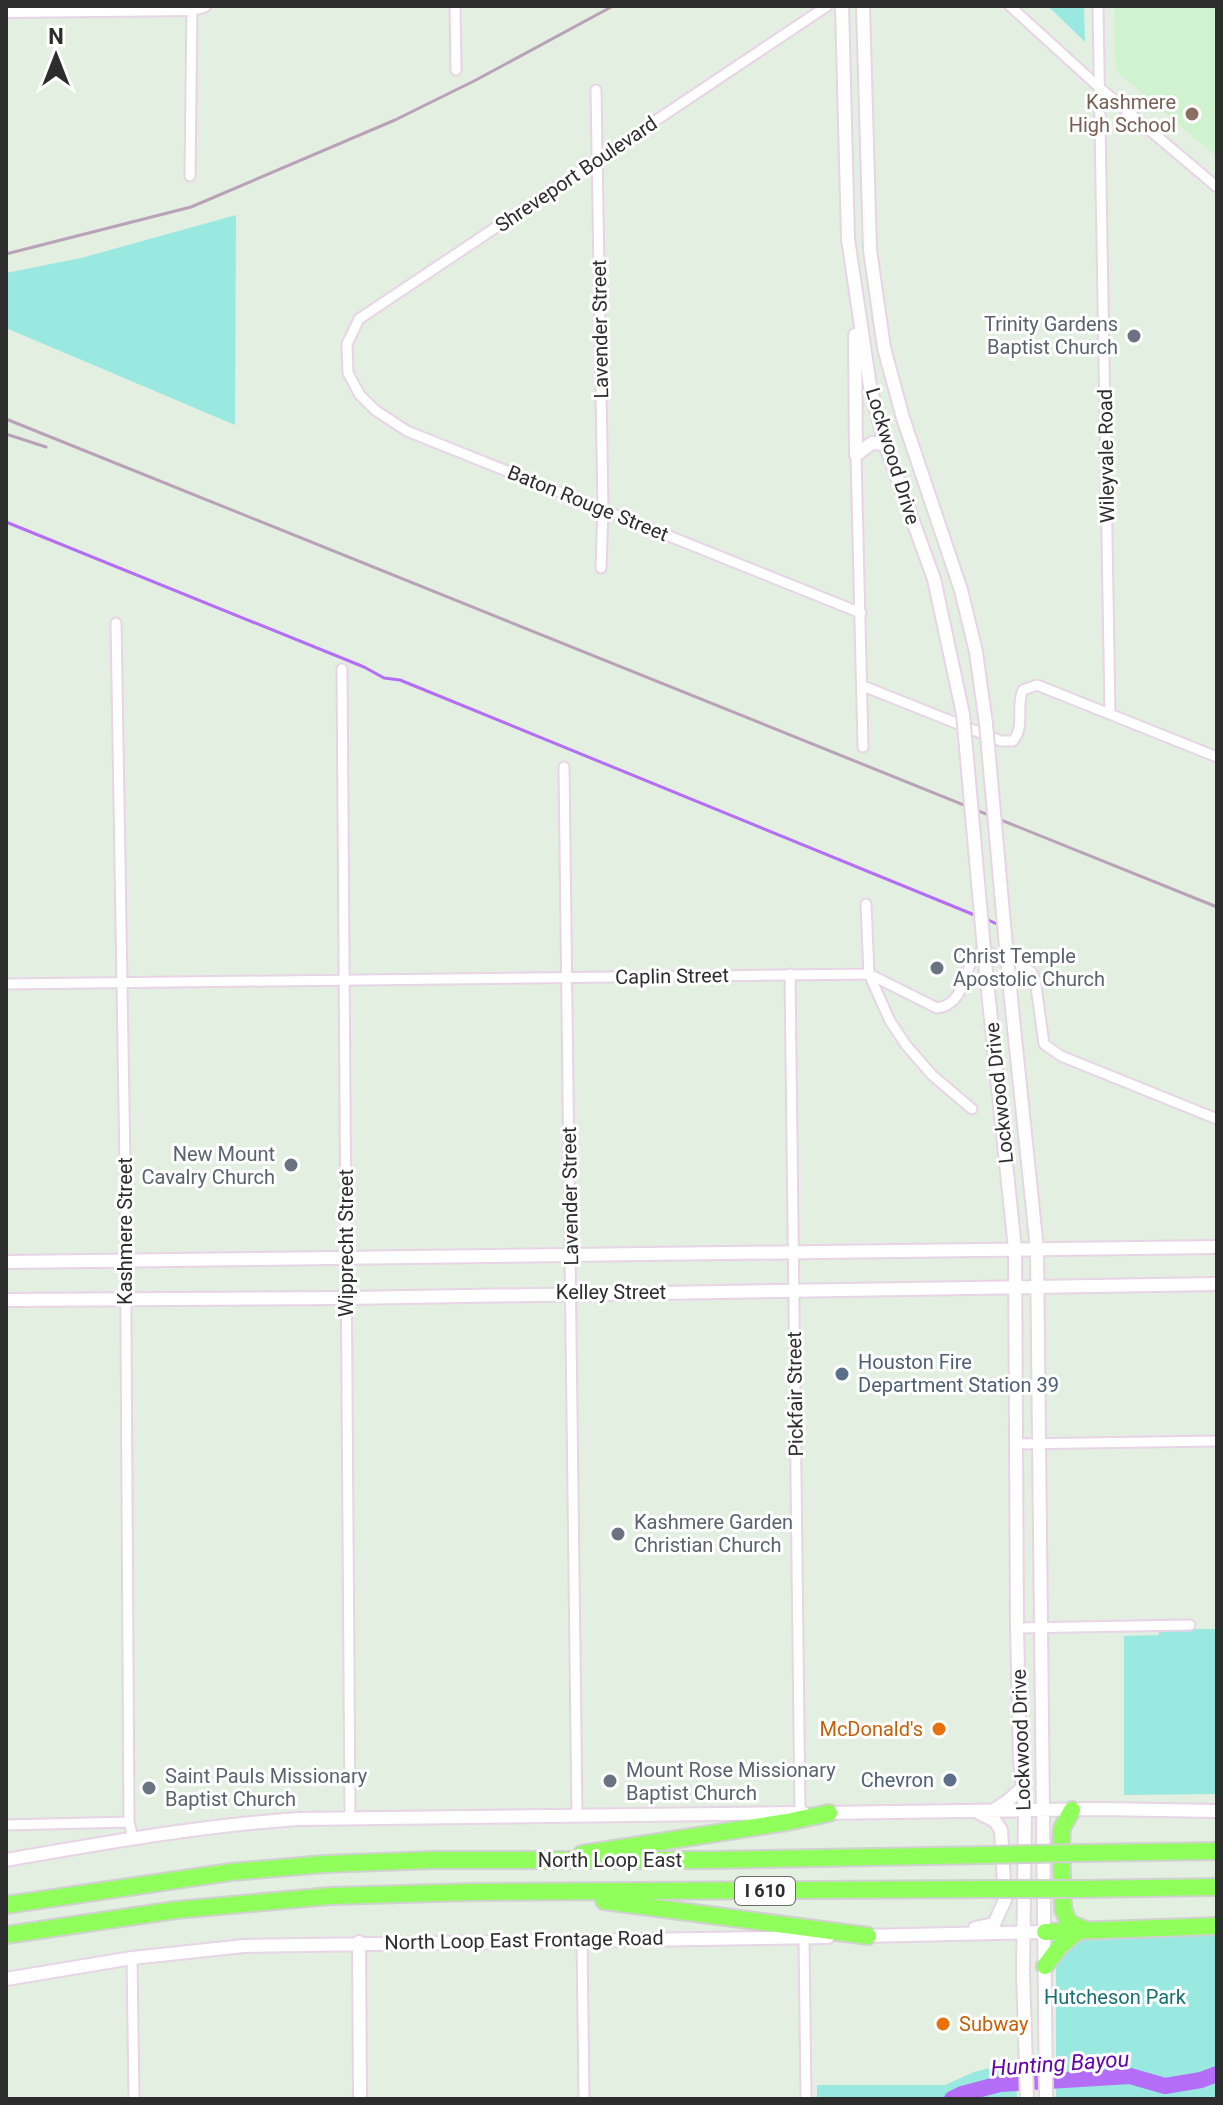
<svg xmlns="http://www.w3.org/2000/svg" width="1223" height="2105" font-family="Roboto,sans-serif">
	<rect width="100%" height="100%" fill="#e3efe0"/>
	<path fill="#d1f2ce" d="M1114 6H1217V157L1116 71Z"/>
	<path fill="#99e9e1" d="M1048 6H1084L1085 42Z
		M236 215 235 425 6 328V273L81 258Z
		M1159 1629H1217V1794L1124 1795V1636L1159 1635Z
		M1217 1934V2099H1056V1969L1059 1952 1073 1941Z
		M1017 2061V2099H817V2085H945L974 2072Z"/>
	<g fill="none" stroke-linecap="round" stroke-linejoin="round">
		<path stroke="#b36df7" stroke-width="3" d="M6 522 364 667 384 678 400 680 977 916
			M984 918 999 925"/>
		<path stroke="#b36df7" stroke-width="16" d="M952 2099 962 2094 1000 2084 1130 2076 1165 2086 1201 2080 1217 2074"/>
		<g stroke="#e7d4e6" stroke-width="13">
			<path id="street" d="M455 6 456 70
				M827 6 359 319 347 344 348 373 360 395 375 410 407 431 861 613
				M1010 6 1101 89 1217 187
				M1098 6 1110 714
				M596 90 603 509 601 568
				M190 176 192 6
				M856 455 863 747
				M116 623 125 1165 129 1822 133 1838
				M342 669 350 1817
				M863 686 1001 741H1013C1026 725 1015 707 1023 690L1037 685 1217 757
				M564 767 577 1816
				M866 904 869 974 890 1021 906 1045 932 1075 972 1109
				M790 974 800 1813
				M6 984 869 974 937 1008C971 1004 961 955 984 952 990 951 997 956 1002 958 1013 962 1023 965 1031 972L1035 979 1044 1044 1061 1056 1217 1119
				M1016 1444 1217 1441
				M1017 1628 1190 1625
				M6 1825 129 1822
				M804 1937 806 2099
				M582 1939 584 2099
				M132 1958 134 2099"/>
		</g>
		<g stroke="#e7d4e6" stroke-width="16">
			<path id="secondary" d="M842 6 848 239 870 386 885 444 934 579 963 714
				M863 6 870 250 884 348 903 418 961 590 976 652 986 724
				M6 11 192 9 204 6
				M855 335 856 455
				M856 455 872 443 885 444
				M986 972 1015 1249 1017 1628 1020 1761 1025 1811 1023 1973 1027 2099
				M1009 980 1037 1249 1046 2099
				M6 1262 1217 1247
				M6 1300 346 1298 1217 1284
				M994 1810 1009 1800 1023 1787
				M822 1813 1100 1809 1217 1811
				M6 1860C103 1843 199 1826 298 1819L804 1813
				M975 1928 994 1924 1005 1900 1001 1830 995 1821 979 1813
				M863 1936 1045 1932
				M359 1942 360 2099
				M6 1979 132 1958 244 1946 828 1937"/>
		</g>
		<g stroke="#d1d1d1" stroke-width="20">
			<path id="highway" d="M1072 1810 1062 1828 1061 1843 1063 1909 1069 1923 1084 1929
				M1079 1853 1217 1851
				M582 1854 787 1822 829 1813
				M1080 1889 1217 1887
				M604 1901 868 1936
				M6 1905 231 1872 325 1864 433 1860H712L986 1855
				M1045 1932 1217 1926
				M6 1935 176 1910 330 1896 474 1892 987 1889
				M1045 1966 1060 1946 1078 1931"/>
		</g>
		<use href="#street" stroke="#fff" stroke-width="9"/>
		<use href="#secondary" stroke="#fff" stroke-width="12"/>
		<use href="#highway" stroke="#91ff5b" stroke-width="16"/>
		<path stroke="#b9a1b7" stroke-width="3" d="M6 254 191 207 395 120 476 80 613 6
			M6 419 1217 907
			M6 434 46 447"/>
		<g stroke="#e7d4e6" stroke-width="16" stroke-linecap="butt">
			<path id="secondary-bridge" d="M963 714 986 972
				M986 724 1009 980"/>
		</g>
		<g stroke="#d1d1d1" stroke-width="20" stroke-linecap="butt">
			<path id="highway-bridge" d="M986 1855 1079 1853
				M987 1889H1080"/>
		</g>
		<use href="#secondary-bridge" stroke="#fff" stroke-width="12"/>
		<use href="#highway-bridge" stroke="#91ff5b" stroke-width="16"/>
	</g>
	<circle fill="#8d6e63" stroke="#fff" stroke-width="3" cx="1192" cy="114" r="8"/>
	<g fill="#6b7280" stroke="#fff" stroke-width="3">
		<circle cx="1134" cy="336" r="8"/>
		<circle cx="937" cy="968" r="8"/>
		<circle cx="291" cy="1165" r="8"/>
		<circle cx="618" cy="1534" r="8"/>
		<circle cx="610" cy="1781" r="8"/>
		<circle cx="149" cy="1788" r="8"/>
	</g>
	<g fill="#5c6f8a" stroke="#fff" stroke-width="3">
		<circle cx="842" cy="1374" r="8"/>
		<circle cx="950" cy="1780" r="8"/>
	</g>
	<g fill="#e8710a" stroke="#fff" stroke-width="3">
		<circle cx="939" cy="1729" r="8"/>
		<circle cx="943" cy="2024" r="8"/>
	</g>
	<g text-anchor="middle" stroke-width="6" stroke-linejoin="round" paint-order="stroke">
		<rect fill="#fff" stroke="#6c6c6c" stroke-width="2" x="735" y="1877" width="60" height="28" rx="6"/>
		<g font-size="18" font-weight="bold" fill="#2d2d2d">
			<text x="765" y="1897">I 610</text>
		</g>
		<g font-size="20" fill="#785e54" stroke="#fff" text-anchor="end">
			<text x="1176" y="109">Kashmere<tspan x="1176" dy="23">High School</tspan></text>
		</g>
		<g font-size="20" fill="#2d2d2d" stroke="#fff">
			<text transform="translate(576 174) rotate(-34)" y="7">Shreveport Boulevard</text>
			<text transform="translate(600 329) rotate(-91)" y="7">Lavender Street</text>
			<text transform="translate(893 456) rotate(73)" y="7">Lockwood Drive</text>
			<text transform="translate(1106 456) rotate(-91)" y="7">Wileyvale Road</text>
			<text transform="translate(588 503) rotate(22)" y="7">Baton Rouge Street</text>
			<text transform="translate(672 976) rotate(-1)" y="7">Caplin Street</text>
			<text transform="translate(999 1093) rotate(-96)" y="7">Lockwood Drive</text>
			<text transform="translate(570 1196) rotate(-91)" y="7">Lavender Street</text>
			<text transform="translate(125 1231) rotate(-90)" y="7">Kashmere Street</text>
			<text transform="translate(346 1243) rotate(-90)" y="7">Wipprecht Street</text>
			<text x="611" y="1299">Kelley Street</text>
			<text transform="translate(795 1394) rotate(-91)" y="7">Pickfair Street</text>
			<text transform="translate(1021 1740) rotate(-92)" y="7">Lockwood Drive</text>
			<text x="610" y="1867">North Loop East</text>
			<text transform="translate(524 1940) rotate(-1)" y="7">North Loop East Frontage Road</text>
		</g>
		<g font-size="20" fill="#5b616d" stroke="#fff" text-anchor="start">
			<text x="1118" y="331" text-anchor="end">Trinity Gardens<tspan x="1118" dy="23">Baptist Church</tspan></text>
			<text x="953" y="963">Christ Temple<tspan x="953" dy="23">Apostolic Church</tspan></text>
			<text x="275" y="1161" text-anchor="end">New Mount<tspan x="275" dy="23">Cavalry Church</tspan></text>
			<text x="634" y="1529">Kashmere Garden<tspan x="634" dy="23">Christian Church</tspan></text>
			<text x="626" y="1777">Mount Rose Missionary<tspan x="626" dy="23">Baptist Church</tspan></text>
			<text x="165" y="1783">Saint Pauls Missionary<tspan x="165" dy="23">Baptist Church</tspan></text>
		</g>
		<g font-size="20" fill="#4e5e75" stroke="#fff" text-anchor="start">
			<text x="858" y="1369">Houston Fire<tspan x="858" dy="23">Department Station 39</tspan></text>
			<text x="934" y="1787" text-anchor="end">Chevron</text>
		</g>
		<g font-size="20" fill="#c56008" stroke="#fff" text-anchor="end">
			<text x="923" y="1736">McDonald's</text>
			<text x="959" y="2031" text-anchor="start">Subway</text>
		</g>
		<g font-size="20" fill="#166f72" stroke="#fff">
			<text x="1115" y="2004">Hutcheson Park</text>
		</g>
		<g font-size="22" font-style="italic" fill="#6504ab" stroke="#fff">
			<text transform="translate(1060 2063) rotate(-4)" y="8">Hunting Bayou</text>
		</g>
	</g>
	<rect width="1223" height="2105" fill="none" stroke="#2d2d2d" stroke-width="16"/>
	<g transform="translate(56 56)" stroke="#ffffff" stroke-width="6" paint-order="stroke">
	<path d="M0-6L14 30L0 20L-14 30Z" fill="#2d2d2d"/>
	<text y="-12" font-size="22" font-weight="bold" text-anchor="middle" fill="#2d2d2d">N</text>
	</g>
</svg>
